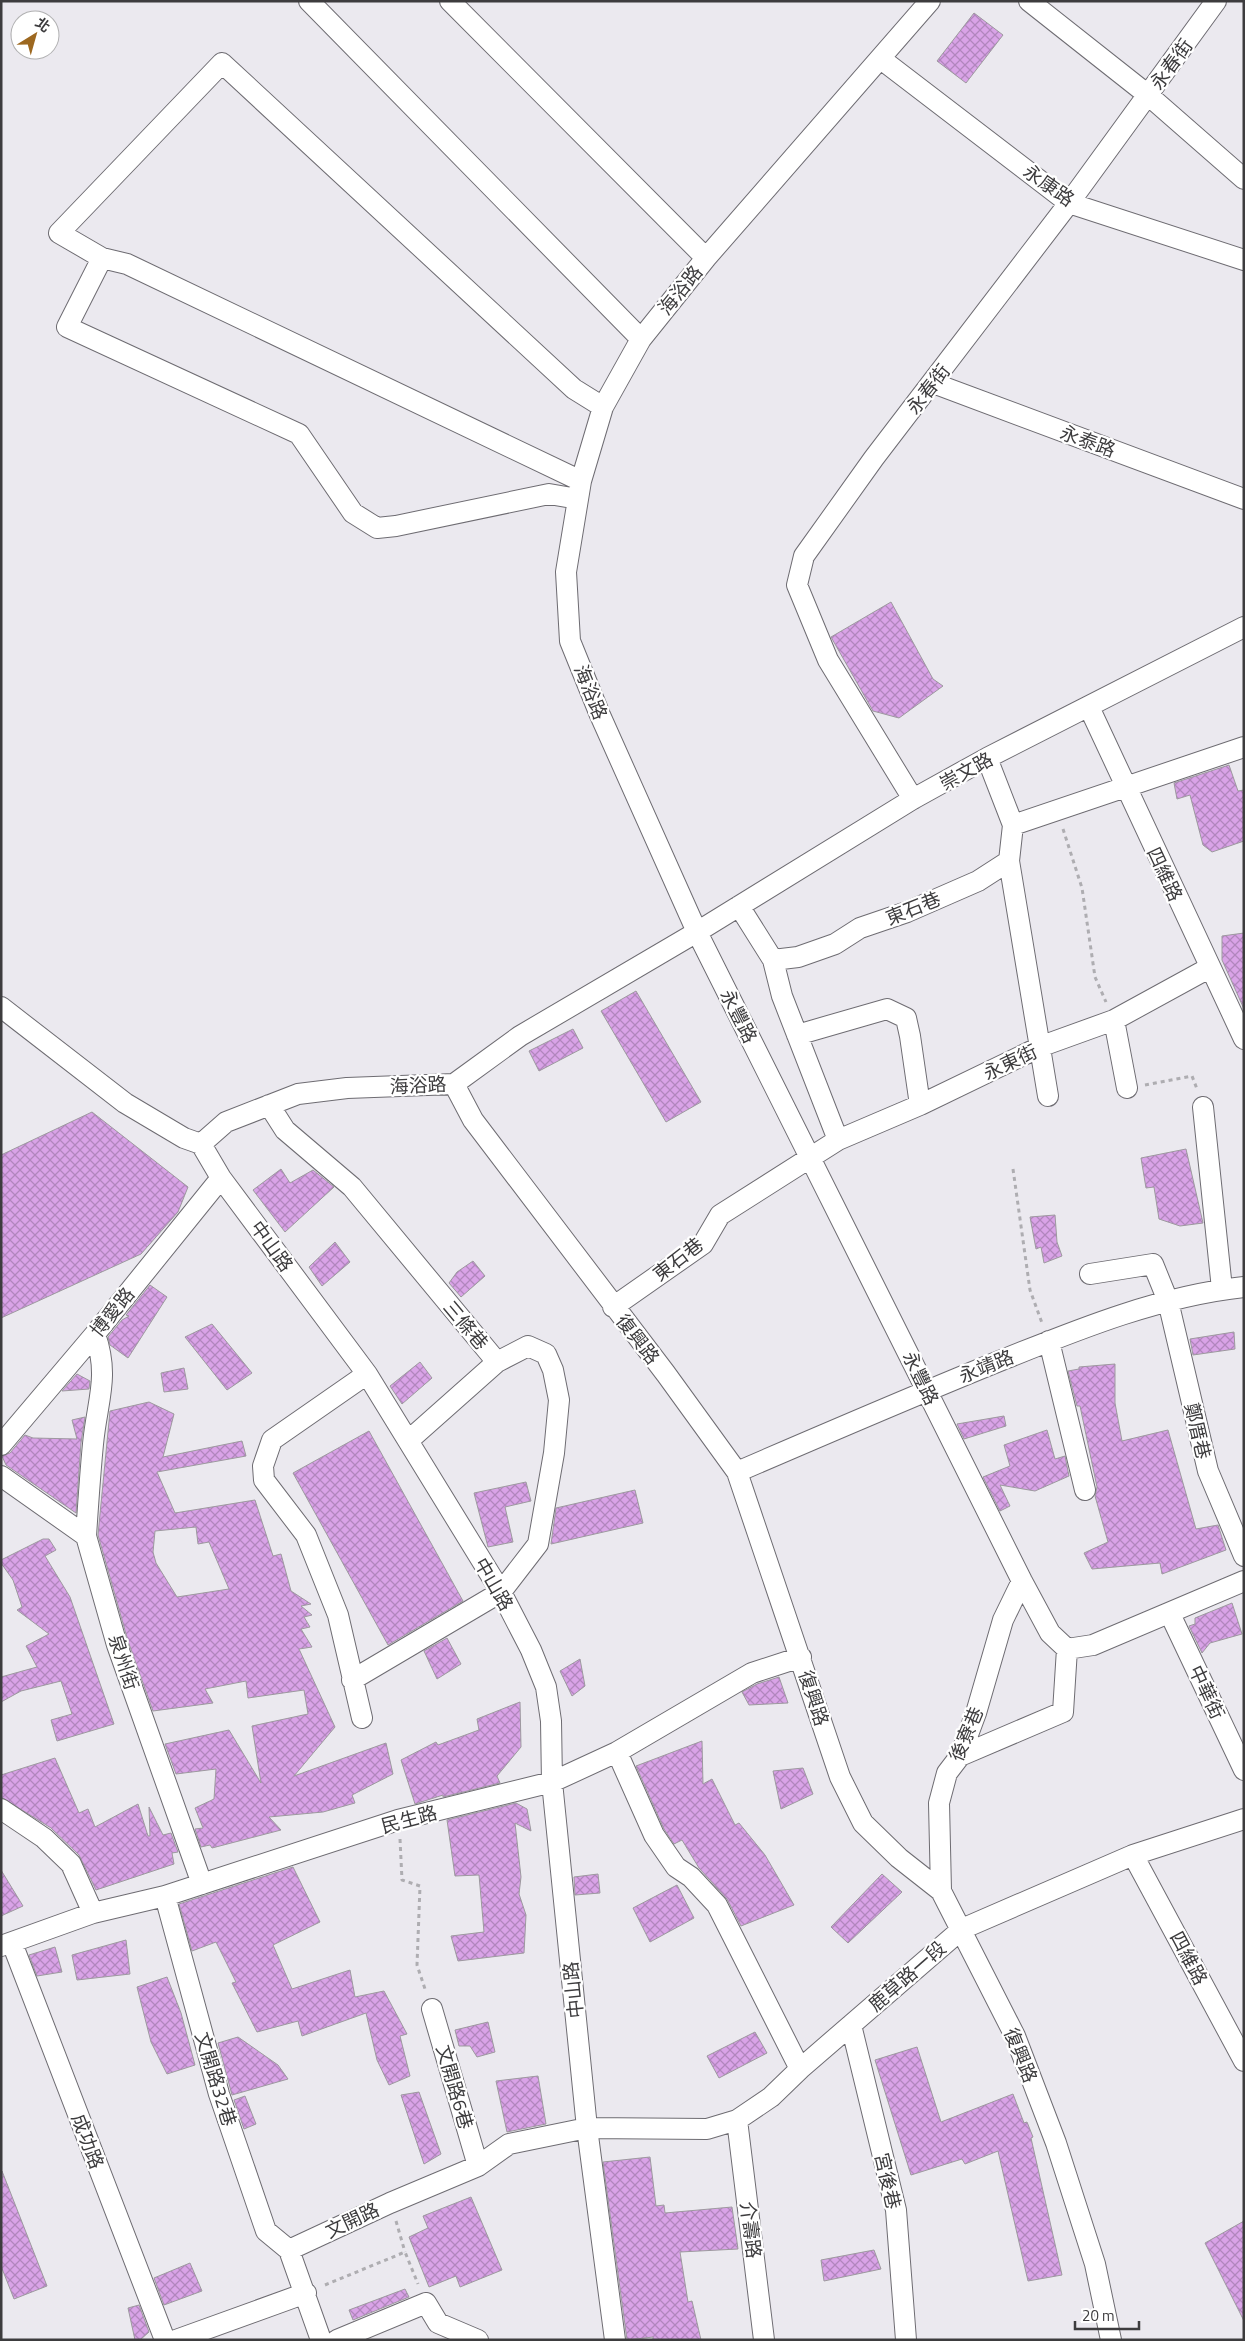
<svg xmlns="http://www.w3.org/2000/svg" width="1245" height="2341" font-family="'Titillium Web','Noto Sans TC',sans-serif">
	<defs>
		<pattern id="building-cross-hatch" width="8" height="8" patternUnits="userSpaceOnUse" patternTransform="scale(1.25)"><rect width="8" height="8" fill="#d9a3e7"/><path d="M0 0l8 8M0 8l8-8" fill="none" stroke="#b186bd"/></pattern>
	</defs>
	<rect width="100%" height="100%" fill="#ebe9ef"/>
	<path fill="url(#building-cross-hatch)" stroke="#9d999f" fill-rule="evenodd" d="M974 13 1003 35 966 83 937 61Z
		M891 602 933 679 943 686 899 718 873 711 831 637Z
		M1229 765 1238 791 1244 790V841L1212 852 1203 845 1190 795 1177 799 1174 783Z
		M1244 933V1009L1222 960V936Z
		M636 991 701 1102 666 1122 601 1011Z
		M573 1029 583 1048 539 1071 529 1051Z
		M92 1112 188 1187 178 1212 141 1254 1 1318V1155Z
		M1186 1149 1203 1223 1180 1226 1159 1219 1154 1187 1146 1188 1141 1158Z
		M281 1169 290 1183 313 1170 334 1187 285 1232 253 1190Z
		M1055 1215 1057 1242 1062 1256 1044 1263 1041 1247 1036 1249 1030 1217Z
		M335 1242 350 1262 322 1286 309 1267Z
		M473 1261 485 1276 461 1297 449 1283 457 1272Z
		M150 1285 167 1297 128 1358 110 1345 108 1337 122 1320 129 1316 126 1315Z
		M212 1324 252 1373 227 1390 185 1337Z
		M1234 1332 1235 1349 1193 1355 1190 1339Z
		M420 1362 432 1378 402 1404 390 1386Z
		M1115 1364V1403L1122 1441 1168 1430 1196 1529 1218 1525 1226 1550 1162 1574 1160 1563 1092 1569 1084 1553 1108 1542 1095 1496 1097 1487 1080 1406H1077L1068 1371 1079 1369V1367Z
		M184 1368 188 1389 164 1392 161 1373Z
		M77 1374 90 1381 89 1389 62 1391Z
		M149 1402 174 1414 163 1457 242 1441 246 1456 157 1472 175 1513 255 1500 273 1556 281 1554 291 1591 311 1604 301 1606 312 1615 304 1617 310 1627 301 1629 312 1647 299 1649 335 1727 294 1776 386 1743 393 1774 352 1795 355 1803 323 1812 269 1817 281 1830 212 1848 210 1845 201 1847 195 1829 203 1828 195 1808 214 1799 216 1769 176 1774 165 1744 229 1730 261 1783 252 1726 308 1714 304 1690 248 1698 246 1681 205 1689 213 1703 153 1711 128 1641 98 1535 110 1411ZM196 1527 198 1544 209 1542 229 1589 177 1597 156 1563 153 1552 155 1531Z
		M1004 1416 1006 1426 964 1439 957 1424Z
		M85 1417 81 1443 76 1513 6 1465 2 1456 10 1453 25 1435 33 1438 77 1439 72 1420Z
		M1047 1430 1055 1459 1065 1456 1069 1476 1035 1491 1000 1485 1010 1506 1000 1511 983 1477 1010 1466 1004 1445Z
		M369 1431 463 1601 388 1645 293 1473Z
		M526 1482 531 1501 505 1507 513 1542 488 1547 474 1493Z
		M635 1490 643 1523 551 1544 556 1508Z
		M43 1539H49L56 1550 45 1556 70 1597 114 1724 57 1741 51 1720 72 1714 61 1681 21 1691 1 1702V1677L37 1667 26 1646 49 1634 17 1610 22 1607 13 1580 1 1563V1560Z
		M1232 1603 1242 1634 1210 1643 1202 1653 1189 1626 1195 1624V1618Z
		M447 1638 461 1664 437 1679 424 1651Z
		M580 1659 585 1686 572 1696 560 1671Z
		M779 1677 788 1703 749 1705 742 1692 757 1684Z
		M520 1702 521 1747 497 1776 500 1783 443 1797V1795L415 1804 401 1760 436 1742 438 1745 479 1730 477 1719Z
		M702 1741 703 1784 712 1779 735 1825 739 1823 765 1855 794 1905 741 1926 727 1899 699 1868 682 1840 674 1844 664 1829 636 1766Z
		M55 1758 79 1813 88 1809 95 1827 138 1804 148 1836H150L149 1807 163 1835 171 1833 178 1852 172 1853 174 1864 96 1890 79 1855 51 1828 1 1797V1775Z
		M803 1768 813 1794 781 1809 773 1771Z
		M516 1803 527 1809 531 1831 515 1823 521 1877 519 1894 526 1915 524 1953 458 1961 451 1936 484 1932 479 1875 455 1876 447 1820Z
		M293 1867 320 1922 273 1945 292 1989 350 1970 355 1997 384 1991 407 2034 400 2036 410 2076 389 2085 377 2060 366 2013 302 2036 298 2021 257 2032 232 1983 236 1982 216 1942 192 1951 179 1904Z
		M1 1870 23 1906 1 1916Z
		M598 1874 600 1893 575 1895 574 1877Z
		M882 1874 902 1892 848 1943 831 1927Z
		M677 1885 694 1918 650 1942 633 1908Z
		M126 1940 130 1974 77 1980 72 1955Z
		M55 1947 62 1972 37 1976 29 1955Z
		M167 1977 181 2013 195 2065 167 2074 151 2042 137 1987Z
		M488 2022 495 2052 477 2057 470 2046H459L455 2030Z
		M755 2032 767 2053 719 2078 707 2056Z
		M238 2037 278 2065 288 2079 232 2095 218 2043Z
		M917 2047 941 2122 1013 2094 1024 2123 1027 2122 1033 2137 1031 2138 1062 2275 1028 2281 998 2151 965 2164 962 2159 911 2175 875 2060Z
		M538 2076 546 2124 507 2132 496 2081Z
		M419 2092 441 2154 424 2164 401 2095Z
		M245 2096 256 2124 244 2129 234 2100Z
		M650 2157 656 2206 664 2205 665 2213 732 2207 738 2249 680 2252 688 2302 692 2301 701 2340H653V2337L627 2340 603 2162Z
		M2 2171 47 2286 14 2299 1 2266Z
		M471 2197 502 2270 460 2287 456 2276 429 2287 409 2237 428 2228 423 2216Z
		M1244 2221V2321L1205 2243Z
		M874 2250 881 2269 824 2281 821 2260Z
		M190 2263 202 2291 164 2305 154 2278Z
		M405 2289 409 2297 353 2320 349 2310Z
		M139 2305 149 2332 140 2340H135L128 2308Z"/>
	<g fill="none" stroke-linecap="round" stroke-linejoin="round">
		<g stroke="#6e6c72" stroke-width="22">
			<path id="minor" d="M309 1 641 339
				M450 1 706 258
				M930 1 706 258 641 339 603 407 581 481 566 572 570 641 600 715 697 932 1022 1581 1050 1633 1067 1649 1093 1645 1244 1581
				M1029 1 1148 95 1244 179
				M881 59 1069 203 1244 260
				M102 258 59 233 222 63 574 389 603 407
				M933 383 1244 499
				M578 499 549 494 396 526 377 528 353 513 299 434 67 327 102 258 127 264 581 481
				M1089 707 1244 1039
				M913 799 828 660 797 585 804 556 874 458 1069 203 1216 1
				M1013 825 1244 747
				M1009 861 1048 1096
				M739 906 773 960 798 957 835 944 860 928 907 912 978 881 1009 861 1013 825 987 758
				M773 960 782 996 838 1140
				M1 1007 125 1103 184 1138 201 1144 221 1178 367 1374 501 1592 531 1650 546 1687 551 1721 552 1782 587 2128 615 2340
				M1114 1020 1127 1088
				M797 1035 887 1009 906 1018 910 1036 920 1105
				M454 1084 473 1120 666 1374 737 1472 840 1777 863 1823 899 1858 941 1891 1015 2036 1056 2143 1095 2264 1111 2340
				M269 1105 285 1130 352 1187 497 1362 528 1346 546 1354 553 1370 559 1400 554 1453 538 1544 501 1592 352 1680
				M1203 1107 1222 1289
				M201 1144 226 1122 298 1094 347 1088 454 1084 520 1036 697 932 913 799 987 758 1244 627
				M1090 1274 1153 1264 1168 1301 1208 1471 1244 1556
				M613 1307 703 1244 720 1215 838 1140 920 1105 1042 1046 1114 1020 1209 968
				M1049 1341 1085 1490
				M408 1441 497 1362
				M1 1445 95 1334 221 1178
				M737 1472C825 1434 913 1396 1002 1360 1079 1329 1160 1296 1244 1287
				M1 1476 86 1536 117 1645 202 1884
				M86 1536C88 1506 90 1475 93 1444 97 1401 110 1377 95 1334
				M1170 1614 1244 1770
				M362 1718 338 1615 306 1535 264 1480 263 1466 272 1440 367 1374
				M617 1752 654 1835 676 1867 691 1877 717 1905 800 2069
				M960 1756 1063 1712 1067 1649
				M1 1809 44 1838 71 1864 93 1913
				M1133 1855 1244 2061
				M941 1891 939 1803 947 1773 960 1756 976 1713 1003 1620 1022 1581
				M165 1896 219 2094 266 2231 289 2250 321 2340
				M12 1943 165 2340
				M1 1946 93 1913 165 1896 398 1820 552 1782 617 1752 752 1673 801 1657
				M432 2009 478 2166
				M851 2025 896 2210 906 2340
				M737 2120 764 2340
				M289 2250 390 2203 478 2166 509 2144 587 2128 707 2129 737 2120 771 2097 800 2069 962 1929 1133 1855 1244 1819
				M426 2303 438 2323 478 2340
				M176 2340 306 2293
				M337 2340 426 2303"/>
		</g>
		<path stroke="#aeadb1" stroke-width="3" stroke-dasharray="4 4" stroke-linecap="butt" d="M1063 829 1082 888 1095 977 1106 1002
			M1145 1085 1192 1076 1197 1089
			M1013 1169 1030 1290 1042 1323
			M400 1839 402 1880 420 1886 417 1965 426 1992
			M396 2221 405 2252
			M325 2285 405 2252 418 2284"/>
		<use href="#minor" stroke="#fff" stroke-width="20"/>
	</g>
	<g text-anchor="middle" stroke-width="4.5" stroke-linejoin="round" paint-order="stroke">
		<g font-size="19" fill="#3d3c3e" stroke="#fff">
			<text transform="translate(1171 64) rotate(-54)" y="7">永春街</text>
			<text transform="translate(1049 185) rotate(35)" y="7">永康路</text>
			<text transform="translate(680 290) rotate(-51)" y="7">海浴路</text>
			<text transform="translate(928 389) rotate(-52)" y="7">永春街</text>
			<text transform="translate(1088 441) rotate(20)" y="7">永泰路</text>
			<text transform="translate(591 692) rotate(68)" y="7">海浴路</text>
			<text transform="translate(966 771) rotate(-29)" y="7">崇文路</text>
			<text transform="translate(1165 874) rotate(65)" y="7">四維路</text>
			<text transform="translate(913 908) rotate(-22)" y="7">東石巷</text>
			<text transform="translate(739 1016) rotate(63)" y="7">永豐路</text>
			<text transform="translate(1010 1062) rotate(-25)" y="7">永東街</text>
			<text transform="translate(418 1085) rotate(-3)" y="7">海浴路</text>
			<text transform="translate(272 1246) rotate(54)" y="7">中山路</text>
			<text transform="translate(678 1259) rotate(-38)" y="7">東石巷</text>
			<text transform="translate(112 1312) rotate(-51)" y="7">博愛路</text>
			<text transform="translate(466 1325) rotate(50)" y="7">三條巷</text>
			<text transform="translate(638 1339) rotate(52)" y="7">復興路</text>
			<text transform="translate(986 1366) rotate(-22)" y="7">永靖路</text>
			<text transform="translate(921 1378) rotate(64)" y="7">永豐路</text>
			<text transform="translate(1198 1431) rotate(77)" y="7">鄭厝巷</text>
			<text transform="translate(494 1584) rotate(60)" y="7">中山路</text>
			<text transform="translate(124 1662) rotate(72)" y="7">泉州街</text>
			<text transform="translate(1207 1692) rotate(65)" y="7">中華街</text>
			<text transform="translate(814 1698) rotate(72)" y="7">復興路</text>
			<text transform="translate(966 1734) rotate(-67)" y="7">後寮巷</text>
			<text transform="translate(409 1819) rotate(-15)" y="7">民生路</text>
			<text transform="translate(1189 1958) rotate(62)" y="7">四維路</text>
			<text transform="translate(907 1976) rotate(-41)" y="7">鹿草路一段</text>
			<text transform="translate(573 1990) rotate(-96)" y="7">中山路</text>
			<text transform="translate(1021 2055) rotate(68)" y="7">復興路</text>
			<text transform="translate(216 2079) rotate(73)" y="7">文開路32巷</text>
			<text transform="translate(455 2087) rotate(74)" y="7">文開路6巷</text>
			<text transform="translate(88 2141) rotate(69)" y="7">成功路</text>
			<text transform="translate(888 2181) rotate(77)" y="7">宮後巷</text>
			<text transform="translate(352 2220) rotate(-25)" y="7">文開路</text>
			<text transform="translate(751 2230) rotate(83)" y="7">介壽路</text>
		</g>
	</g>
	<rect width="1245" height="2341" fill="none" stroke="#3d3c3e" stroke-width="5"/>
	<g transform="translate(35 35) rotate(37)"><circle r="24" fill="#ffffff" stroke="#b1b1b2"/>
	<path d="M0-4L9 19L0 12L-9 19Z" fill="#9d6820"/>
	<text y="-8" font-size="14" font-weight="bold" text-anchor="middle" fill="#3d3c3e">北</text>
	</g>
	<path d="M1075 2321v8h64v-8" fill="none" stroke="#3d3c3e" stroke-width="2.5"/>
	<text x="1082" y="2321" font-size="15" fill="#3d3c3e" stroke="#ffffff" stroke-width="4" paint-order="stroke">20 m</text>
</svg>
